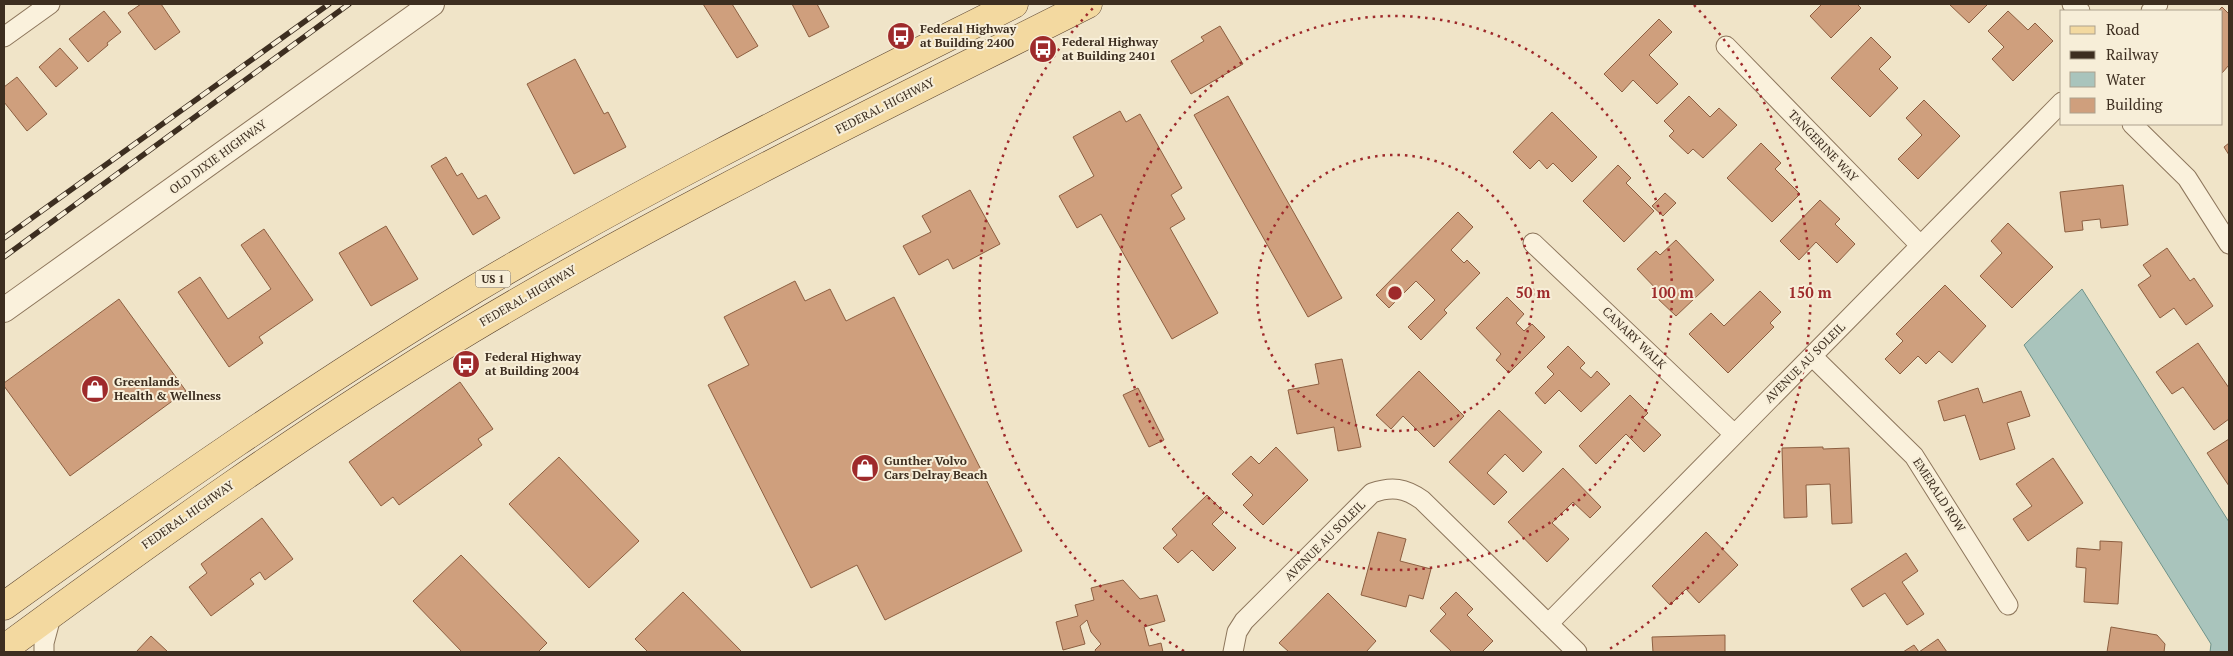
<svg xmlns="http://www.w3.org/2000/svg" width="2233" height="656" font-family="'PT Serif',serif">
	<rect width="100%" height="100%" fill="#f0e4c8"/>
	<path fill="#a9c4bc" stroke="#6f938a" d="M2082 289 2229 522V652H2210L2211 644 2024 345Z"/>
	<path fill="#cf9f7d" stroke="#8d5f41" d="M141 4H161L180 32 155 50 128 13Z
		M703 4H732L758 46 737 58Z
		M792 4H817L829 27 809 37Z
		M1819 4H1857L1861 8 1831 38 1810 16 1821 5Z
		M1949 4H1988L1969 23Z
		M2222 7 2229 14V65L2222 73V11H2218Z
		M104 11 121 32 107 43 108 45 88 62 69 39Z
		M2008 11 2028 30 2035 23 2053 41 2013 81 1992 59 2004 47 1988 31Z
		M1659 19 1672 32 1649 55 1678 84 1657 104 1633 80 1622 92 1604 74Z
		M1220 26 1243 64 1191 94 1171 61 1204 41 1201 37Z
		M1871 37 1891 57 1879 69 1898 88 1870 117 1831 78Z
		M60 48 78 68 56 87 39 67Z
		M575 59 604 114 608 112 626 147 574 174 527 84Z
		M17 77 47 114 27 131 4 102V87Z
		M1228 96 1342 298 1308 317 1194 115Z
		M1689 96 1710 117 1719 108 1737 125 1703 158 1693 149 1688 154 1669 136 1674 131 1664 121Z
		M1924 100 1960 136 1918 179 1898 159 1922 135 1906 118Z
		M1120 111 1126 122 1140 114 1182 188 1171 195 1185 219 1170 228 1218 313 1172 339 1101 214 1077 228 1059 196 1094 176 1073 137Z
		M1552 112 1597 157 1572 182 1553 163 1547 169 1539 160 1530 169 1513 152Z
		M1761 143 1781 163 1775 169 1800 194 1772 222 1727 178Z
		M2229 143V155L2224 147Z
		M446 157 457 176 462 173 478 199 486 195 500 218 473 235 431 166Z
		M1618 165 1631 178 1626 183 1654 211 1624 242 1583 201Z
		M2123 185 2128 225 2101 228 2100 219 2082 221 2083 230 2065 232 2060 192Z
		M970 190 1000 244 953 269 948 259 919 275 903 246 931 232 922 216Z
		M1665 193 1676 203 1663 216 1652 206Z
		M1820 200 1840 219 1835 224 1855 244 1837 263 1816 242 1799 260 1780 241Z
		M1458 212 1473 227 1451 250 1464 263 1467 260 1480 273 1444 310 1447 313 1421 340 1408 327 1435 300 1416 281 1389 308 1376 295Z
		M2008 223 2053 267 2012 308 1980 276 2002 253 1991 241Z
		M386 226 418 279 371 306 339 253Z
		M264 229 313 300 259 337 263 343 229 367 178 292 200 277 228 319 271 289 241 245Z
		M1676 240 1714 280 1676 316 1657 298 1661 294 1637 269 1656 251 1660 255Z
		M2167 248 2190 281 2194 278 2213 306 2186 325 2174 308 2160 318 2138 285 2151 276 2143 265Z
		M795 281 805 301 830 289 846 321 894 297 1022 551 885 620 857 565 811 588 708 385 749 365 724 317Z
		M1945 285 1986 326 1952 363 1939 351 1926 364 1918 356 1900 374 1885 359 1903 341 1896 334Z
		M1760 291 1781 312 1770 323 1774 327 1728 373 1689 334 1711 313 1724 326Z
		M1507 297 1524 314 1516 323 1524 331 1532 324 1545 337 1509 373 1496 360 1501 354 1476 328Z
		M119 299 186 391 70 476 4 386V383Z
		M2198 343 2229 388V419L2214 430 2183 387 2172 394 2156 372Z
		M1568 346 1585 363 1580 368 1591 378 1597 371 1610 384 1581 412 1559 390 1545 404 1535 393 1554 374 1547 367Z
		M1342 359 1361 447 1338 451 1334 427 1297 434 1288 390 1319 384 1315 364Z
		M1419 371 1464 416 1434 447 1403 416 1391 429 1376 415Z
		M460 382 493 429 478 439 482 445 399 505 393 497 381 506 349 462Z
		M1138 388 1164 440 1149 447 1123 395Z
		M1978 388 1983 403 2021 391 2030 416 2007 423 2015 449 1980 460 1965 415 1944 421 1938 401Z
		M1630 395 1648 413 1643 418 1661 435 1644 452 1626 434 1596 464 1579 446Z
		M1499 410 1542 452 1523 472 1505 454 1487 473 1507 492 1494 505 1449 462Z
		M2229 439V486L2207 453Z
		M1276 447 1308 480 1263 525 1243 505 1253 495 1232 474 1251 456 1259 464Z
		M1823 447V449L1849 448 1852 523 1832 524 1830 484 1806 485 1807 517 1784 518 1782 448Z
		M559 457 639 541 589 588 509 504Z
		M2053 458 2083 503 2028 541 2013 519 2032 506 2016 484Z
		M1563 468 1601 507 1590 518 1573 502 1552 523 1569 539 1547 562 1508 522Z
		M1207 495 1224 512 1212 524 1236 548 1213 571 1192 550 1178 563 1163 548 1177 535 1172 529Z
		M262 518 293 559 265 580 260 572 250 579 254 584 211 616 189 587 207 573 201 564Z
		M1378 532 1406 539 1400 561 1431 569 1423 599 1409 595 1406 607 1361 595Z
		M1706 532 1738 565 1699 603 1686 589 1670 605 1652 586Z
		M2100 541 2122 542 2118 604 2084 602 2086 568 2076 567 2077 548 2100 550Z
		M1906 553 1918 571 1902 582 1924 614 1907 625 1885 593 1863 607 1851 589Z
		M461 555 547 643 538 652H462L413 601Z
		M1123 580 1140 599 1157 595 1165 621 1144 627 1149 646 1161 643 1163 652H1096L1095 650 1101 644 1091 632 1087 620 1080 626 1085 644 1063 650 1056 622 1078 616 1075 605 1094 600 1091 588Z
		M683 592 742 652H648L635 639Z
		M1456 592 1473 609 1467 615 1493 641 1482 652H1452L1430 631 1446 614 1440 608Z
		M1328 593 1376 641 1366 652H1289L1279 643Z
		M2111 627 2157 635 2165 644 2164 652H2107Z
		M1725 635V652H1653L1652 637Z
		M151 636 168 652H136Z
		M1938 639 1947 652H1903L1914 645 1919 652Z"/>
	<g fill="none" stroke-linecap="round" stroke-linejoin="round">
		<g stroke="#8d765c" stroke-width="21">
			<path id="minor" d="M2072 4 2080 11
				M2151 11 2158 4
				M4 37 50 4
				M1726 46 1920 245
				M2132 124 2187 178 2229 244
				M1533 243 1734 434
				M1812 356 1914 456 2008 605
				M1548 624 2062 102
				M44 652V643L52 613
				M1233 652 1237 632 1244 621 1372 493C1392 486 1405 488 1422 500L1577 652"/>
		</g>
		<g stroke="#8d765c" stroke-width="26">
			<path id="tertiary" d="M4 310 432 4"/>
		</g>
		<g stroke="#5b4430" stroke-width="29">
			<path id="primary" d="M4 606C158 495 313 387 475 289 650 185 833 95 1014 4
				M4 649C156 537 309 427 470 330 670 210 880 109 1088 4"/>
		</g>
		<use href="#minor" stroke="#faf1dc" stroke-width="19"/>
		<use href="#tertiary" stroke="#faf1dc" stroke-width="24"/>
		<use href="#primary" stroke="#f3d9a0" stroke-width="28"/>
		<g stroke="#3d2e20" stroke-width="5.5">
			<path id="rail" d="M4 238 329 4
				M4 257 349 4"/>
		</g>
		<use href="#rail" stroke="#f7eed8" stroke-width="4" stroke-dasharray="11" stroke-linecap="butt"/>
	</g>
	<g fill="none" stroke="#9e2a2b" stroke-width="2.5" stroke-dasharray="2.5 5">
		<circle cx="1395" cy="293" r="138"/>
		<circle cx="1395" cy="293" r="277"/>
		<path d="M1184 651A415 415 0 0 1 1096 5M1694 5A415 415 0 0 1 1606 651"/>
	</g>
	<defs>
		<g id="bus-disc" transform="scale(1.4375)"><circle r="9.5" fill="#9e2a2b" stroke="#f7eed8"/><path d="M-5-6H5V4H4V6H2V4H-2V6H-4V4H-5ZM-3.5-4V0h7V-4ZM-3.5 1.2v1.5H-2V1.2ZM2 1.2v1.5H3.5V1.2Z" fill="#fff"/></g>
		<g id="shop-disc" transform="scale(1.4375)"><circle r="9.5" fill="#9e2a2b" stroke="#f7eed8"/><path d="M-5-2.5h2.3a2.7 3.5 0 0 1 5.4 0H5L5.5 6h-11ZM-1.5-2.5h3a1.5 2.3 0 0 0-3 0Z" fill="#fff"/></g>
	</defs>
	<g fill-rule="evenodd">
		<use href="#bus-disc" x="901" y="36"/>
		<use href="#bus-disc" x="1043" y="49"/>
		<use href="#bus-disc" x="466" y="364"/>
		<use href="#shop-disc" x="95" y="389"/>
		<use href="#shop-disc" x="865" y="468"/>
	</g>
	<g text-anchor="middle" stroke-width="4" stroke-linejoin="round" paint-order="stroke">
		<rect fill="#f7eed8" stroke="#756857" stroke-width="1" x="475.5" y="270.5" width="35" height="17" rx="4"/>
		<g font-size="11" font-weight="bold" fill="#3d2e20">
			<text x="493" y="283">US 1</text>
		</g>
		<g font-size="12" font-weight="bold" fill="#3d2e20" stroke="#f7eed8" text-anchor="start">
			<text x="920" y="33">Federal Highway<tspan x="920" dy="14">at Building 2400</tspan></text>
			<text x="1062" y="46">Federal Highway<tspan x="1062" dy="14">at Building 2401</tspan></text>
			<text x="485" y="361">Federal Highway<tspan x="485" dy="14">at Building 2004</tspan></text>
			<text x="114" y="386">Greenlands<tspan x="114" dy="14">Health &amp; Wellness</tspan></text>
			<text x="884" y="465">Gunther Volvo<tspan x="884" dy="14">Cars Delray Beach</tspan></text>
		</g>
		<g font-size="12" fill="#3d2e20" stroke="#f7eed8">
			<text transform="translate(885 106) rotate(-27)" y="4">FEDERAL HIGHWAY</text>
			<text transform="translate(1823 146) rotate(46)" y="4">TANGERINE WAY</text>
			<text transform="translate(218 157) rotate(-36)" y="4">OLD DIXIE HIGHWAY</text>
			<text transform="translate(528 296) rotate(-30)" y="4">FEDERAL HIGHWAY</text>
			<text transform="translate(1634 338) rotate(44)" y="4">CANARY WALK</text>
			<text transform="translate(1805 363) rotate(-45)" y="4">AVENUE AU SOLEIL</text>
			<text transform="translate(1939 495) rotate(57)" y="4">EMERALD ROW</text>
			<text transform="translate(188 515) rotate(-35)" y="4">FEDERAL HIGHWAY</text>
			<text transform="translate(1325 541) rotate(-45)" y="4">AVENUE AU SOLEIL</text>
		</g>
	</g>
	<circle cx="1395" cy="293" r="8" fill="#9e2a2b" stroke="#f7eed8" stroke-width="2.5"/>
	<g font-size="15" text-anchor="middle" font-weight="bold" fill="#9e2a2b" stroke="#f7eed8" stroke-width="4" stroke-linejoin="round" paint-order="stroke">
		<text x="1533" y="298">50 m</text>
		<text x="1672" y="298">100 m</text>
		<text x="1810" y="298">150 m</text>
	</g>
	<rect width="2233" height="656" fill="none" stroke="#3d2e20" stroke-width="10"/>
	<rect x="2060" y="10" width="162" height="115" fill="#f7eed8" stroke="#ada18e"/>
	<rect x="2070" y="26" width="25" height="8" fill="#f3d9a0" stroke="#ada18e"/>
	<text x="2106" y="35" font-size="15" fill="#3d2e20">Road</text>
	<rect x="2070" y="51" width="25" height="8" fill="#3d2e20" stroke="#ada18e"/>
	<text x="2106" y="60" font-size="15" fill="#3d2e20">Railway</text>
	<rect x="2070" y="72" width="25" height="15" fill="#a9c4bc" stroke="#ada18e"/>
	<text x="2106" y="85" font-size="15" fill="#3d2e20">Water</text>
	<rect x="2070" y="98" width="25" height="15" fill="#cf9f7d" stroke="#ada18e"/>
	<text x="2106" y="110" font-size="15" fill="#3d2e20">Building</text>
</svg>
